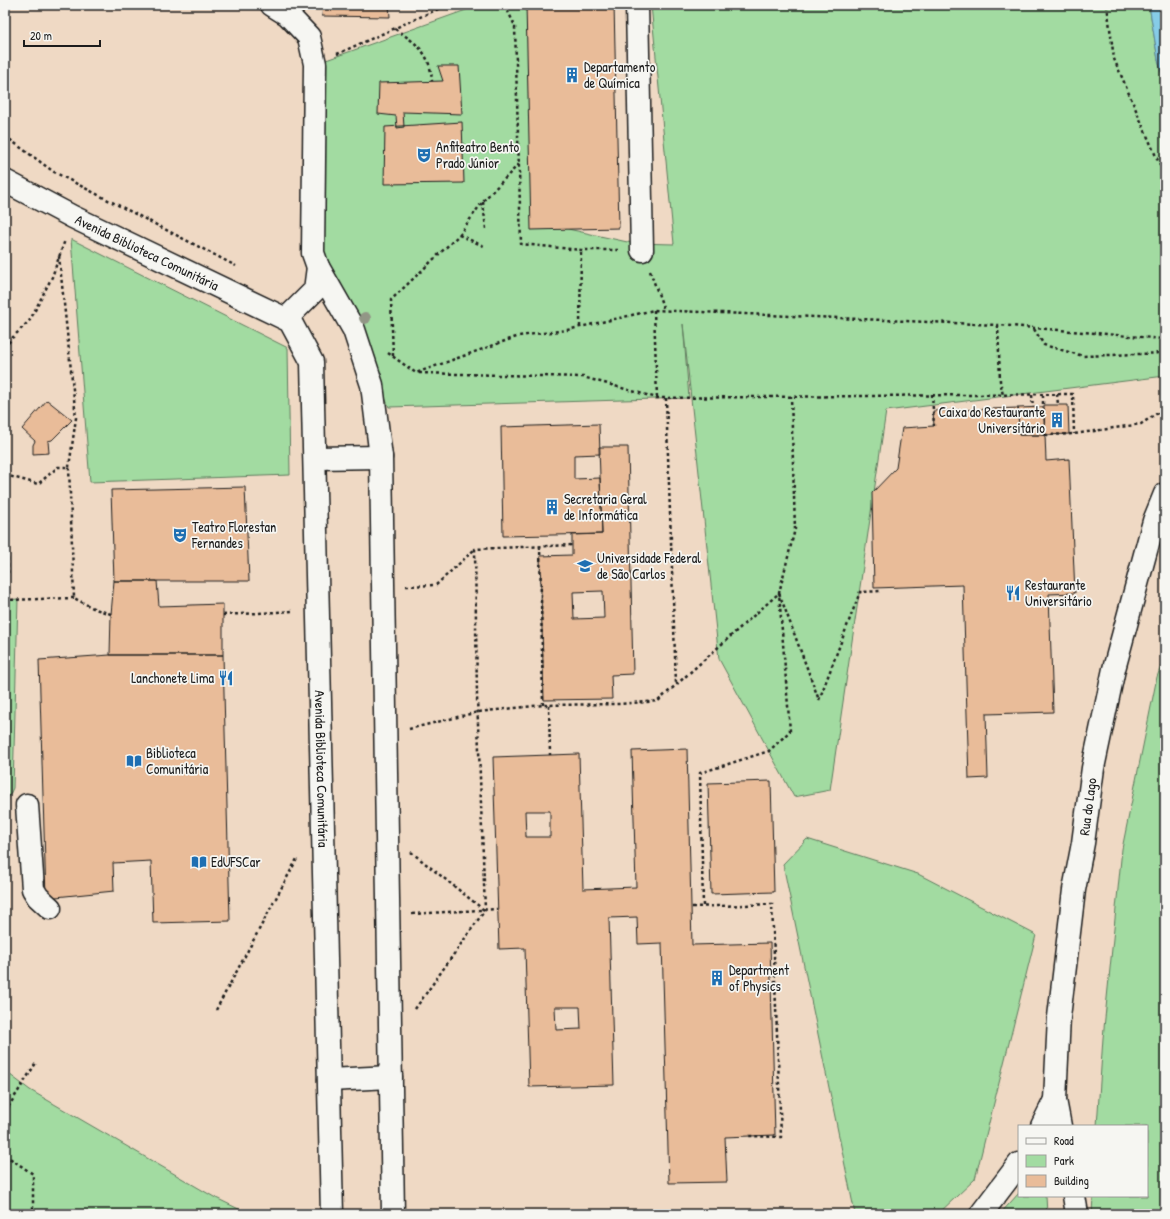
<svg xmlns="http://www.w3.org/2000/svg" width="1170" height="1219" font-family="'Patrick Hand',sans-serif">
	<rect width="100%" height="100%" fill="#f2e5d7"/>
	<filter id="ink" filterUnits="userSpaceOnUse"><feTurbulence type="fractalNoise" baseFrequency=".025" numOctaves="2"/><feDisplacementMap in="SourceGraphic" scale="8" xChannelSelector="R" yChannelSelector="G"/><feConvolveMatrix kernelMatrix="1 2 1 2 8 2 1 2 1" color-interpolation-filters="sRGB"/></filter>
	<g filter="url(#ink)">
		<path fill="#efd9c4" fill-rule="evenodd" d="M5 5H1165V1214H5ZM1019 1126H1147V1196H1019Z"/>
		<path fill="#a2dba1" stroke="#5f7c5e" d="M480 5H526L568 229 632 243 674 244 651 5H1149L1158 60 1165 86V376L886 411 830 790 794 797 719 659 683 324 689 398 389 407 378 382 318 267 315 64Z
			M71 239 288 348 290 475 90 482Z
			M18 599 13 788 5 805V600Z
			M1165 655V1212L1157 1214H1092L1093 1196H1147V1126H1097L1103 1038 1122 849 1157 677Z
			M807 839 918 874 1036 935 975 1179 938 1214H855L783 864Z
			M5 1071 30 1090 214 1197 249 1214H5Z
			M1019 1193V1196H1046L1047 1214H1000Z"/>
		<path fill="#86cce7" stroke="#5c8696" d="M1149 5H1165V86L1158 60Z"/>
		<path fill="#e9bc99" stroke="#1c1c1c" fill-rule="evenodd" d="M323 5H389L390 17 322 16Z
			M526 5H614L619 228 531 230Z
			M438 66H459L462 114 403 112 404 127 397 128 396 116 378 114 379 83 443 81Z
			M462 122 464 183 384 184 385 127Z
			M47 400 72 420 52 440 48 441 49 453 33 454V445L35 441 22 429Z
			M1044 405H1068L1069 434 1045 435Z
			M1043 407 1045 435H1019L1018 408Z
			M1018 408 1019 435H1045L1046 461 1069 459 1075 593 1049 594 1053 712 986 714 988 778 969 779 963 585 874 588 872 493 896 468 902 428 934 426 933 411Z
			M599 424 600 454 574 455V479L600 478 602 534 503 536 501 427Z
			M599 447H628L633 674 611 675 612 699 544 700 540 556 572 555V535L602 534ZM603 591 604 618 574 619 573 592Z
			M245 487 249 581H114L111 490Z
			M114 581H157L159 606 223 604V655H110L111 614Z
			M110 655H223L230 921 153 923 151 861 113 863 114 891 46 898 39 660Z
			M687 749 692 945 770 943 775 1135 725 1137 727 1182 669 1183 662 943 638 944 637 917 609 918 614 1085 529 1087 525 948 499 949 493 757 579 754 583 889 636 887 632 751ZM525 811H550V837H526ZM555 1007H580L581 1029 556 1030Z
			M771 781 774 892 711 894 708 783Z"/>
		<g fill="none" stroke-linecap="round" stroke-linejoin="round">
			<g stroke="#1c1c1c" stroke-width="25">
				<g id="minor">
					<path d="M272 5 288 15 309 37 315 64 313 253 318 267 354 330 372 385 381 457 393 1214"/>
					<path d="M637 5 642 250"/>
					<path id="s1" d="M5 181 73 217 290 321 312 362 332 1214"/>
					<path d="M290 321 291 314 315 290 318 267"/>
					<path d="M315 458 381 457"/>
					<path d="M27 805 33 889 38 897 50 908"/>
					<path d="M329 1080 391 1077"/>
					<path d="M1042 1126 1055 1100"/>
					<path id="s2" d="M1060 1126 1055 1100 1059 1017 1074 890 1083 843 1093 768 1114 669 1154 521 1165 494"/>
					<path d="M1074 1196 1077 1214"/>
					<path d="M981 1214 1019 1164"/>
				</g>
			</g>
			<path stroke="#1c1c1c" stroke-width="2.5" stroke-dasharray="3 3" stroke-linecap="butt" d="M505 5 515 26 521 244 581 250H618
				M1107 5 1114 59 1165 177
				M395 29C418 44 430 53 432 81
				M337 54 447 5
				M5 136 54 172 236 266
				M483 202 486 229
				M459 235 486 247
				M59 256 76 418 69 467
				M650 271 664 310
				M654 310 657 398
				M998 325 1000 381 1003 395
				M580 327 581 250
				M1034 329 1044 345 1083 356 1165 353
				M5 348 11 339 30 320 52 277 65 240
				M388 353 416 373 519 336 567 330 654 310 998 325 1165 339
				M393 356 391 300 459 235 483 201 519 164
				M419 373 583 377 657 398 1073 394 1074 434
				M932 394 934 426
				M1057 394 1058 405
				M1032 395 1033 408
				M1043 395V407
				M666 398 676 684
				M1045 435 1074 434 1141 424 1165 408
				M5 475 38 484 58 467H69L74 598 95 609 111 614
				M5 498 8 575H5
				M540 546 543 705
				M406 586 436 585 475 549
				M5 600 74 598
				M223 615 294 611
				M549 705 550 755
				M409 729 478 712 543 705 620 704 658 701 779 593 819 700 860 592 882 591
				M411 852 484 910
				M703 906 700 773 769 751 790 731 779 593 795 529 791 396
				M692 907 772 904 781 1137 749 1136
				M412 914 497 909
				M415 1009 485 910 477 697 475 549 572 545
				M216 1010 298 857
				M5 1112 36 1063
				M5 1155 33 1174V1214"/>
			<use href="#minor" stroke="#f6f6f2" stroke-width="22"/>
		</g>
		<circle fill="#929686" cx="365" cy="318" r="6"/>
	</g>
	<defs>
		<g id="building-bare" transform="scale(1.2)"><path d="M-4-6H4V6H1V3H-1V6H-4ZM-2.5-4.3h1.7v1.8h-1.7ZM.8-4.3h1.7v1.8H.8ZM-2.5-1h1.7V.8h-1.7ZM.8-1h1.7V.8H.8Z" fill="#1f6fb2" stroke="#f6f6f2" stroke-width="2.5" paint-order="stroke"/></g>
		<g id="theatre-bare" transform="scale(1.2)"><path d="M-5-5.5Q0-4 5-5.5V0Q5 5 0 6Q-5 5-5 0ZM-3.3-2.5H-1v1.5H-3.3ZM1-2.5H3.3v1.5H1ZM-2.8 1Q0 5.5 2.8 1Z" fill="#1f6fb2" stroke="#f6f6f2" stroke-width="2.5" paint-order="stroke"/></g>
		<g id="university-bare" transform="scale(1.2)"><path d="M0-5L7-2L0 1L-7-2ZM-4 1L0 2.5L4 1V4Q0 6-4 4Z" fill="#1f6fb2" stroke="#f6f6f2" stroke-width="2.5" paint-order="stroke"/></g>
		<g id="restaurant-bare" transform="scale(1.2)"><path d="M-5-6h1v4h1v-4h1v4h1v-4h1v5L-1.5 .5V6h-2V.5L-5-1ZM5-6V6H3V1.5H1.5Q1.5-4 5-6Z" fill="#1f6fb2" stroke="#f6f6f2" stroke-width="2.5" paint-order="stroke"/></g>
		<g id="library-bare" transform="scale(1.2)"><path d="M-6-4Q-3-5.5-.7-3.5V5Q-3 3-6 4ZM6-4Q3-5.5 .7-3.5V5Q3 3 6 4Z" fill="#1f6fb2" stroke="#f6f6f2" stroke-width="2.5" paint-order="stroke"/></g>
	</defs>
	<g fill-rule="evenodd">
		<use href="#building-bare" x="572" y="75"/>
		<use href="#theatre-bare" x="424" y="155"/>
		<use href="#building-bare" x="1057" y="420"/>
		<use href="#building-bare" x="552" y="507"/>
		<use href="#theatre-bare" x="180" y="535"/>
		<use href="#university-bare" x="585" y="566"/>
		<use href="#restaurant-bare" x="1013" y="593"/>
		<use href="#restaurant-bare" x="226" y="678"/>
		<use href="#library-bare" x="134" y="761"/>
		<use href="#library-bare" x="199" y="862"/>
		<use href="#building-bare" x="717" y="978"/>
	</g>
	<g text-anchor="middle" stroke-width="3.5" stroke-linejoin="round" paint-order="stroke">
		<g font-size="14" fill="#1c1c1c" stroke="#f6f6f2" text-anchor="start">
			<text x="584" y="72">Departamento<tspan x="584" dy="16">de Química</tspan></text>
			<text x="436" y="152">Anfiteatro Bento<tspan x="436" dy="16">Prado Júnior</tspan></text>
			<text x="1045" y="417" text-anchor="end">Caixa do Restaurante<tspan x="1045" dy="16">Universitário</tspan></text>
			<text x="564" y="504">Secretaria Geral<tspan x="564" dy="16">de Informática</tspan></text>
			<text x="192" y="532">Teatro Florestan<tspan x="192" dy="16">Fernandes</tspan></text>
			<text x="597" y="563">Universidade Federal<tspan x="597" dy="16">de São Carlos</tspan></text>
			<text x="1025" y="590">Restaurante<tspan x="1025" dy="16">Universitário</tspan></text>
			<text x="214" y="683" text-anchor="end">Lanchonete Lima</text>
			<text x="146" y="758">Biblioteca<tspan x="146" dy="16">Comunitária</tspan></text>
			<text x="211" y="867">EdUFSCar</text>
			<text x="729" y="975">Department<tspan x="729" dy="16">of Physics</tspan></text>
		</g>
		<g font-size="14" fill="#1c1c1c" stroke="#f6f6f2">
			<text dy="5" stroke="none"><textPath href="#s1" startOffset="159">Avenida Biblioteca Comunitária</textPath></text>
			<text dy="5" stroke="none"><textPath href="#s1" startOffset="771">Avenida Biblioteca Comunitária</textPath></text>
			<text dy="5" stroke="none"><textPath href="#s2" startOffset="322">Rua do Lago</textPath></text>
		</g>
	</g>
	<rect width="1170" height="1219" fill="none" stroke="#f6f6f2" stroke-width="20"/>
	<rect x="10" y="10" width="1150" height="1199" fill="none" stroke="#1c1c1c" stroke-width="1.5" filter="url(#ink)"/>
	<rect x="1018" y="1125" width="130" height="72" fill="#f6f6f2" stroke="#9f9f9c"/>
	<rect x="1026" y="1138" width="20" height="6" fill="#f6f6f2" stroke="#9f9f9c"/>
	<text x="1054" y="1145" font-size="12" fill="#1c1c1c">Road</text>
	<rect x="1026" y="1155" width="20" height="12" fill="#a2dba1" stroke="#9f9f9c"/>
	<text x="1054" y="1165" font-size="12" fill="#1c1c1c">Park</text>
	<rect x="1026" y="1175" width="20" height="12" fill="#e9bc99" stroke="#9f9f9c"/>
	<text x="1054" y="1185" font-size="12" fill="#1c1c1c">Building</text>
	<path d="M24 40v6h76v-6" fill="none" stroke="#1c1c1c" stroke-width="2"/>
	<text x="30" y="40" font-size="12" fill="#1c1c1c" stroke="#f6f6f2" stroke-width="3" paint-order="stroke">20 m</text>
</svg>
